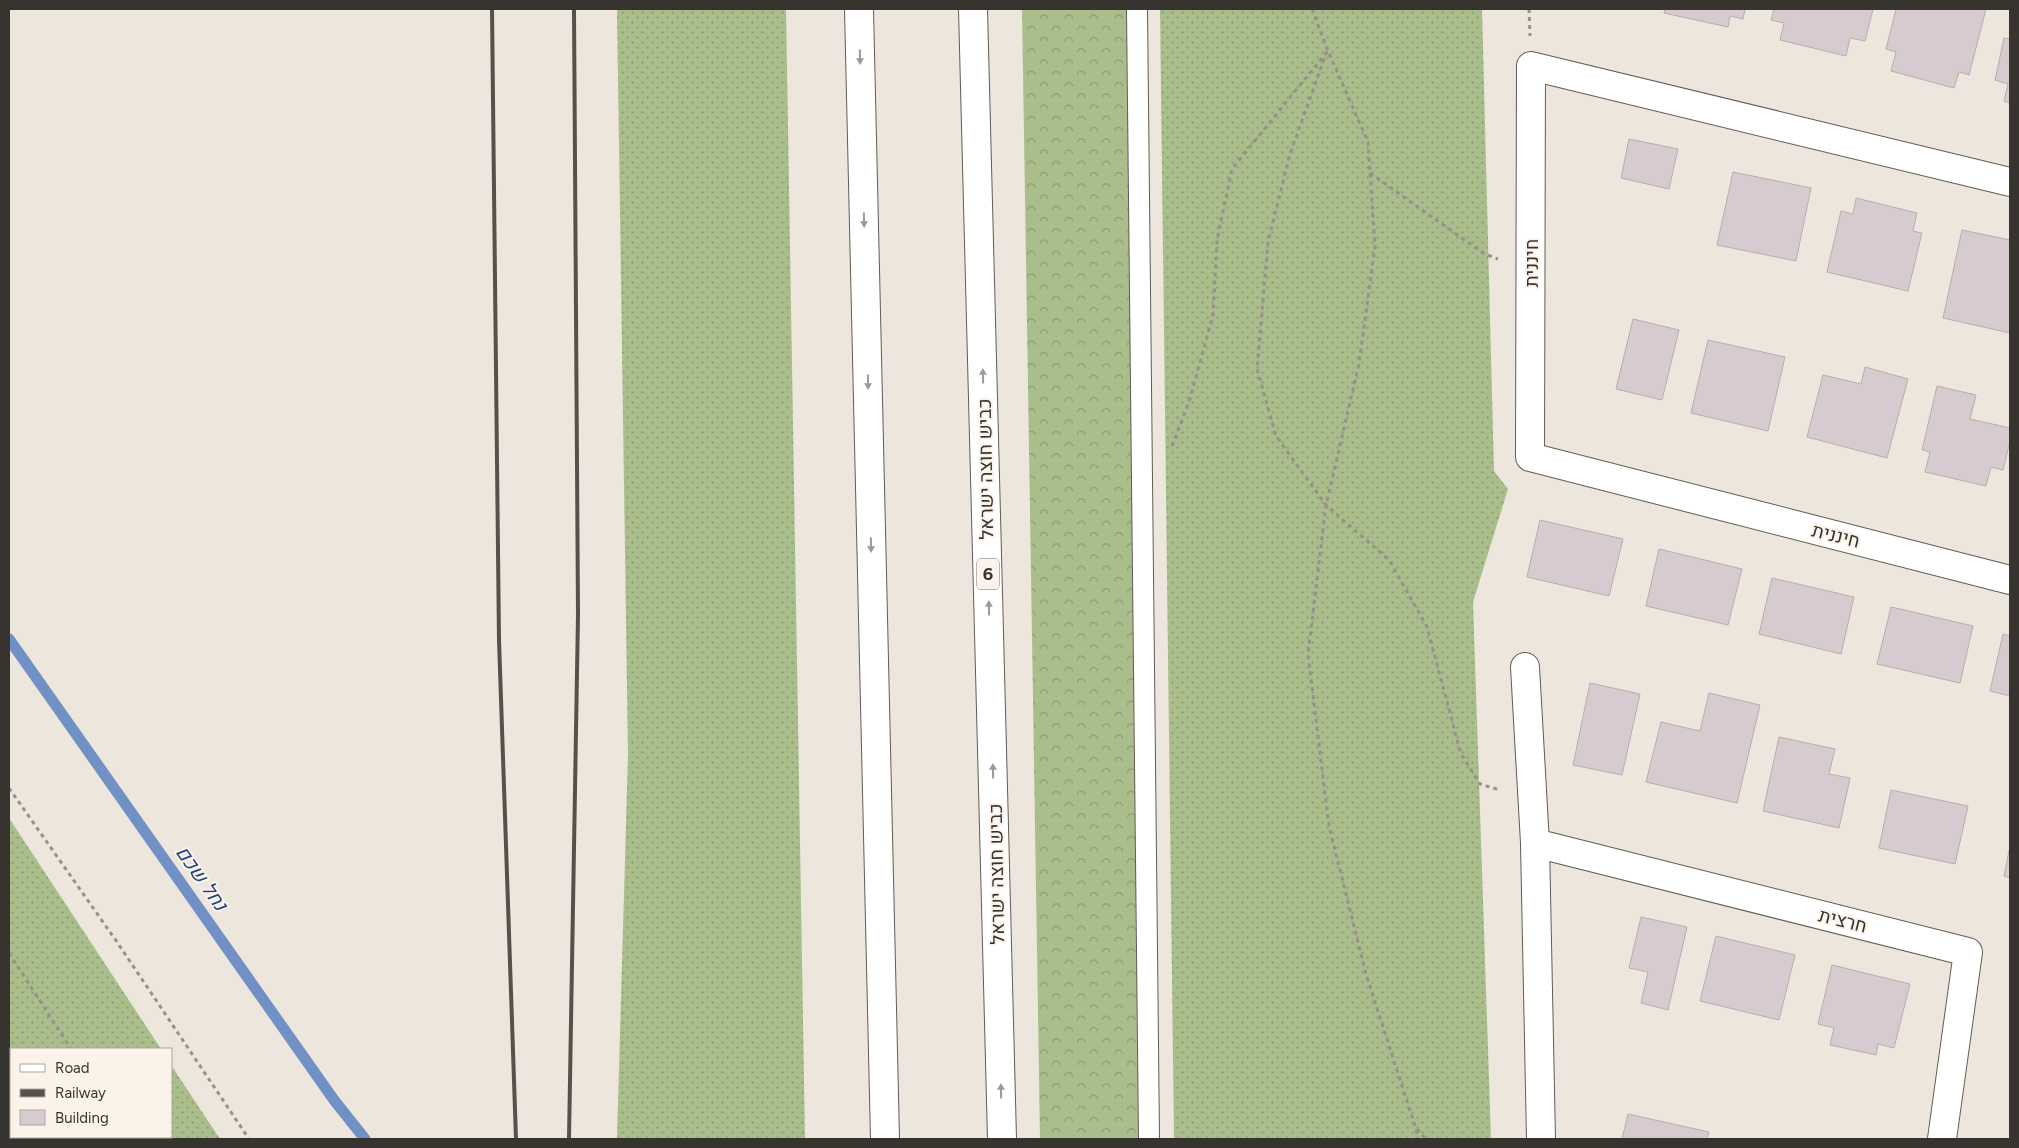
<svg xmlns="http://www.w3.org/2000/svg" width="2019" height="1148" font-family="Figtree,Heebo,sans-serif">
	<defs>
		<pattern id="grass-dots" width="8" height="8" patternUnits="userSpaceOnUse" patternTransform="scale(1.25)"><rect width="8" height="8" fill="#aabe8c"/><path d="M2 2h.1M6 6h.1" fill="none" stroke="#8b9b73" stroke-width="1.8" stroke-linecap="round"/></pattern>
		<pattern id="forest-crowns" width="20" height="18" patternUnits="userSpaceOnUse" patternTransform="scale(1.25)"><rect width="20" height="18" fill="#aabe8c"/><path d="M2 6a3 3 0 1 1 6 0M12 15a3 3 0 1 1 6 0" fill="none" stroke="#8b9b73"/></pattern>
	</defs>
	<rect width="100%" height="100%" fill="#ede6dc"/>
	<path fill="url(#grass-dots)" d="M617 9H786L805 1139H617L628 755Z
		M1160 9H1482L1494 471 1508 489 1473 602 1491 1139H1174Z
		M9 818 161 1049H11V1137H171V1065L220 1139H9Z"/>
	<path fill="url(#forest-crowns)" d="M1022 9H1137L1149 1139H1040Z"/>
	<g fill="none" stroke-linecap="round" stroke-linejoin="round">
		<path stroke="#7191c6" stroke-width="11" d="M9 639 334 1100 365 1139"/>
	</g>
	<path fill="#d7cbd0" stroke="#b7acb1" d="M1665 9H1745L1743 19 1730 16 1728 27 1664 13Z
		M1774 9H1873L1865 41 1850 38 1846 56 1780 40 1784 23 1771 20Z
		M1896 9H1986L1969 75 1959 72 1954 88 1891 71 1896 52 1886 49Z
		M2004 38 2010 39V103L2004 101 2008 84 1995 80Z
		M1629 139 1678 149 1669 189 1621 178Z
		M1733 172 1811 188 1796 261 1717 245Z
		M1856 198 1917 213 1913 231 1922 233 1908 291 1827 272 1841 211 1853 214Z
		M1962 230 2010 240V333L1943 318Z
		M1633 319 1679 330 1662 400 1616 389Z
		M1708 340 1785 357 1768 431 1691 413Z
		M1865 367 1908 379 1887 458 1807 437 1823 375 1861 384Z
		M1937 386 1976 395 1970 419 2010 428V441L2003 470 1991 467 1986 486 1925 472 1930 452 1922 450Z
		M1540 520 1623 539 1609 596 1527 577Z
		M1659 549 1742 569 1728 625 1646 606Z
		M1772 578 1854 597 1841 654 1759 634Z
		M1891 607 1973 626 1960 683 1877 664Z
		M2003 634 2010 636V696L1990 691Z
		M1590 683 1640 694 1622 775 1573 765Z
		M1709 693 1760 705 1737 803 1646 782 1661 722 1700 731Z
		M1779 737 1835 749 1829 774 1850 778 1839 828 1763 811Z
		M1891 790 1968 806 1955 864 1879 848Z
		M2010 846V878L2004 876Z
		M1641 917 1687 927 1668 1010 1641 1003 1648 972 1629 968Z
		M1716 936 1795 955 1779 1020 1700 1001Z
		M1832 965 1910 984 1894 1048 1878 1044 1876 1055 1830 1045 1834 1028 1818 1024Z
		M1628 1114 1709 1132 1707 1139H1622Z"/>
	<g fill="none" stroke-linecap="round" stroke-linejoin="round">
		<g stroke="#635c54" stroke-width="22">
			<path id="lane" d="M1137 9 1149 1139"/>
		</g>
		<g stroke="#635c54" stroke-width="30">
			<path id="street" d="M2010 182 1531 66 1530 457 2010 580
				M1525 667 1535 843 1541 1139
				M1535 843 1968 952 1942 1139"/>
		</g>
		<g stroke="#635c54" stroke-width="30">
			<path id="highway" d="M859 9 885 1139
				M973 9 1002 1139"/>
		</g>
		<path stroke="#96918a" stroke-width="3" stroke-dasharray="4 4" stroke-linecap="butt" d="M1312 9 1328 51 1368 142 1375 246 1359 364 1326 505 1308 654 1329 826 1366 974 1416 1129 1417 1139
			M1529 9 1530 36
			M1327 51 1290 154 1268 242 1257 369 1276 436 1326 505 1389 560 1427 627 1461 754 1480 784 1500 790
			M1370 173 1483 253 1498 259
			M1172 446 1189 402 1213 315 1217 240 1232 169 1326 53
			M9 788 117 942 249 1139
			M9 953 71 1049
			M1417 1129 1426 1139
			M128 1137 129 1139"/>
		<use href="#lane" stroke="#fff" stroke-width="20"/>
		<use href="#street" stroke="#fff" stroke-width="28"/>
		<use href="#highway" stroke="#fff" stroke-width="28"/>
		<path stroke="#55514c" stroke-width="4" d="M492 9 499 640 516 1139
			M569 1139 578 615 574 9"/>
	</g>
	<defs><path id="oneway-solid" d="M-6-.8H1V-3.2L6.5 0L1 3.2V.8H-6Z" transform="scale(1.25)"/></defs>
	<g fill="#9b9a98">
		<use href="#oneway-solid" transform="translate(860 57) rotate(89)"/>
		<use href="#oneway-solid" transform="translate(864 220) rotate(89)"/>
		<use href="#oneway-solid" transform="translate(983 376) rotate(-91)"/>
		<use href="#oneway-solid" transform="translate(868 382) rotate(89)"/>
		<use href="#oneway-solid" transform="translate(871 545) rotate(89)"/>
		<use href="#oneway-solid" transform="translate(989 608) rotate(-91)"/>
		<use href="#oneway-solid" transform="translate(993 771) rotate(-91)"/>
		<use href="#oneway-solid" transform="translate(1001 1091) rotate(-91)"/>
	</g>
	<g text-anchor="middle" stroke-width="4" stroke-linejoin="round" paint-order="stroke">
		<rect fill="#fbf3ea" stroke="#726d68" stroke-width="1" x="977" y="558.5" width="22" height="31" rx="4"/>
		<g font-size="18" font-weight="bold" fill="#373430">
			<text x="988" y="580">6</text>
		</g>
		<g font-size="19" fill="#373430" stroke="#fbf3ea">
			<text transform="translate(1531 263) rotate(-90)" y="7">חיננית</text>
			<text transform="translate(985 469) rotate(-91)" y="7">כביש חוצה ישראל</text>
			<text transform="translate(1836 535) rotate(14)" y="7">חיננית</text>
			<text transform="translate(996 874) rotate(-91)" y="7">כביש חוצה ישראל</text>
			<text transform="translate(1843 920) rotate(14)" y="7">חרצית</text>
		</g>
		<g font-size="20" font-style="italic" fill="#1b4182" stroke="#fbf3ea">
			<text transform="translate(202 878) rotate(55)" y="7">נחל שכם</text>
		</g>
	</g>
	<rect width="2019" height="1148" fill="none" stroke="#373430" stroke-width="20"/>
	<rect x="10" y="1048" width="162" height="90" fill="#fbf3ea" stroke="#ada7a0"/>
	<rect x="20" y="1064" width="25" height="8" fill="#ffffff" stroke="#ada7a0"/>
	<text x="55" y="1073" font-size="15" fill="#373430">Road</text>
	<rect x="20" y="1089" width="25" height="8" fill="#55514c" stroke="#ada7a0"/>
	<text x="55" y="1098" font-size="15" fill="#373430">Railway</text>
	<rect x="20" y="1110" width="25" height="15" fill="#d7cbd0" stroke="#ada7a0"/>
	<text x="55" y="1123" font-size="15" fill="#373430">Building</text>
</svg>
